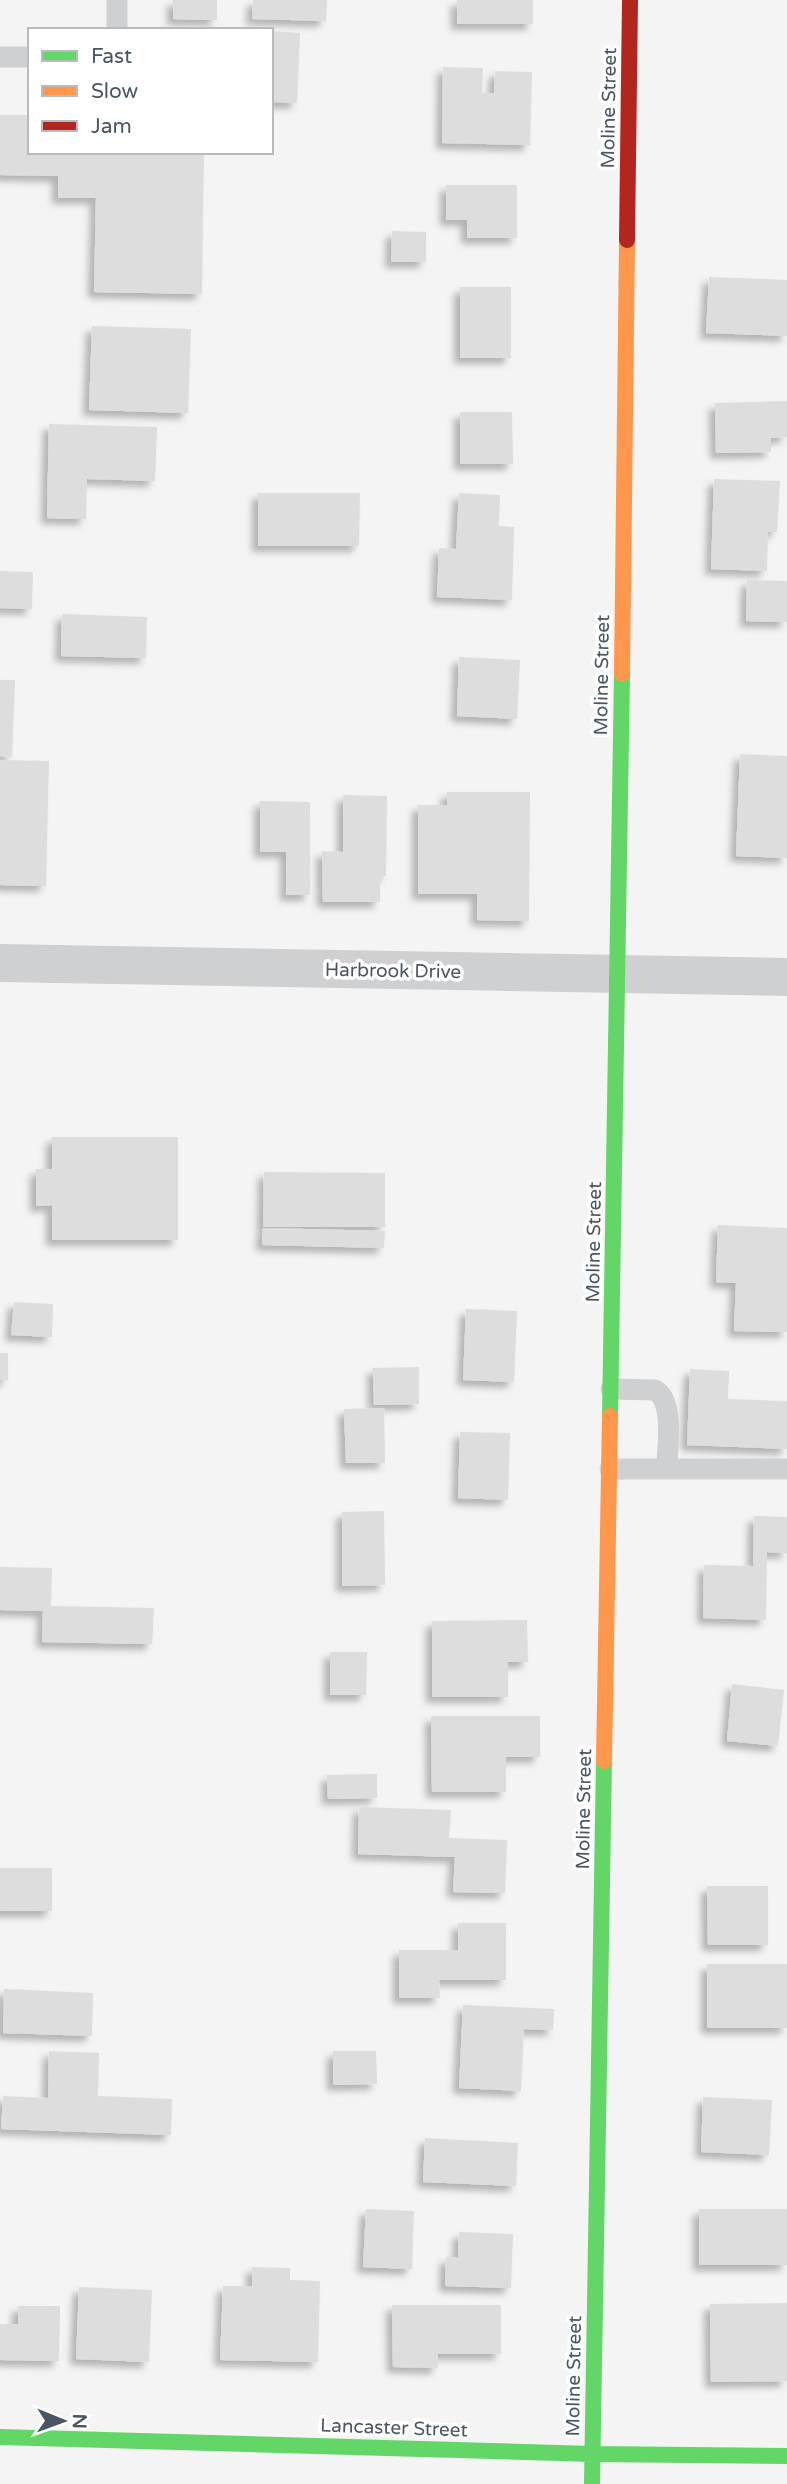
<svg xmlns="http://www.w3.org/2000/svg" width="787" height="2484" font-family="'Varela Round',sans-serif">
	<defs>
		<filter id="shadow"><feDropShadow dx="-6" dy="6" stdDeviation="3.5" flood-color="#0004"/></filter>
	</defs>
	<rect width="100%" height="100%" fill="#f4f4f4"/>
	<path fill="#ddddde" filter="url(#shadow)" d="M173 0H217V20L173 19Z
		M253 0H327L326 21 252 19Z
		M457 0H533V24H457Z
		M271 31 300 33 297 103 271 102Z
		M443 67 483 68 482 93H494L495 71 532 72 530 145 442 143Z
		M0 115H30V152H204L202 294 94 292 96 198H58V176L0 175Z
		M446 185H517V238H467V220H446Z
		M392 231 426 232V262H391Z
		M709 277 787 280V336L706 333Z
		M460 287H511V358H460Z
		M92 326 191 329 188 413 89 410Z
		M787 401V437L771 438V452L716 453 715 403Z
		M460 412H512L513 464H460Z
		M49 424 157 427 155 481 87 479 86 519 47 518Z
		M714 479 780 481 777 532H768L767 571 711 569Z
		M258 493H360L359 546H258Z
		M459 493 500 495 499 526 514 527 512 600 437 597 439 548 456 549Z
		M0 571 33 572 32 609 0 608Z
		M747 580 787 581V622L746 621Z
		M62 614 147 617 146 658 61 656Z
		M459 657 520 660 517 719 457 716Z
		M0 680H15L12 757 0 756Z
		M740 754 787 756V858L736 856Z
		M0 760 49 761 46 886 0 885Z
		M447 792H530L529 921 477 920V894H418V805H447Z
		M343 795 387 796 386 876H380V902H323L322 851 343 852Z
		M260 801 310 802V895H286V852H260Z
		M52 1137H178V1240H52V1205L36 1206V1169H52Z
		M264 1172 385 1173V1227H263Z
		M718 1225 787 1228V1332L734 1331 736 1283 716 1282Z
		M263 1228 385 1231 384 1248 262 1245Z
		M14 1302 53 1304 52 1337 11 1335Z
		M466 1309 517 1311 514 1382 463 1380Z
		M0 1353H8V1380H0Z
		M419 1367V1404L374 1405 373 1368Z
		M690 1369 729 1371 728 1399 787 1401V1449L687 1445Z
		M384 1408 385 1463H346L344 1409Z
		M460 1432 510 1433 508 1500 458 1498Z
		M384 1511 385 1585 342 1586V1512Z
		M754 1516 787 1517V1553L767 1552 766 1620 703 1618 704 1565 753 1566Z
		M0 1567 52 1568 51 1606 154 1608 152 1644 42 1642 43 1611 0 1610Z
		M527 1620 528 1662H508V1697H432V1621Z
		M330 1652H367L366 1695H330Z
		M732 1684 784 1690 778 1746 727 1741Z
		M431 1716H540V1757H506V1792H432Z
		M377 1774V1798L328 1799 327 1775Z
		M359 1807 451 1810 449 1838 507 1840 505 1893 453 1892 455 1857 358 1854Z
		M0 1868H52V1911H0Z
		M707 1886H768V1945H708Z
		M458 1923H506V1980H439L440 1998H399V1950H458Z
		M707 1964H787V2028H707Z
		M4 1989 93 1993 92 2036 3 2033Z
		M463 2005 554 2009 553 2030 524 2029 521 2091 459 2088Z
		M49 2051 99 2053 98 2096 172 2099 171 2135 1 2129 3 2096 48 2098Z
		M333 2051H376L377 2084 333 2085Z
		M703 2097 772 2100 769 2155 701 2152Z
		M425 2138 518 2143 516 2186 423 2182Z
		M366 2209 414 2211 412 2269 363 2267Z
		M699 2209H787V2265H699Z
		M459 2232 513 2234 511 2288 445 2286 446 2257 458 2258Z
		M252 2267 290 2268V2280L320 2281 318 2362 220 2360 223 2286H252Z
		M79 2287 152 2290 149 2362 76 2359Z
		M787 2303V2381L711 2382 710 2304Z
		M392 2305H501V2354H438V2368L393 2367Z
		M18 2306H60L59 2361 0 2360V2324H18Z"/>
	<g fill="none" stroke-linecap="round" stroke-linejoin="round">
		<path stroke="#ced0d2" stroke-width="21" d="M117 30V0
			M0 57H30
			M611 1389 655 1390C675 1401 667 1448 667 1468
			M610 1469H787"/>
		<path stroke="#ced0d2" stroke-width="38" d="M0 963 787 977"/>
		<path stroke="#63d668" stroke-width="16" d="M610 1416 622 674
			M0 2437 593 2454 787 2456
			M592 2484 604 1761"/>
		<path stroke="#ff974d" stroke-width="16" d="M622 674 627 240
			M604 1761 610 1416"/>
		<path stroke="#b3261e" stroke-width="16" d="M627 240 630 0"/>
	</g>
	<g text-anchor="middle" stroke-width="7" stroke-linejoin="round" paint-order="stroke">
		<g font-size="19" fill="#4a5661" stroke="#fff">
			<text transform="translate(608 108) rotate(-89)" y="7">Moline Street</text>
			<text transform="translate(601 675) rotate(-89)" y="7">Moline Street</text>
			<text transform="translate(393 970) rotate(1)" y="7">Harbrook Drive</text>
			<text transform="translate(593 1242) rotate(-89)" y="7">Moline Street</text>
			<text transform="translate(583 1809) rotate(-89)" y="7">Moline Street</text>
			<text transform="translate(573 2376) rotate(-89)" y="7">Moline Street</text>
			<text transform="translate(394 2427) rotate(2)" y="7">Lancaster Street</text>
		</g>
	</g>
	<rect x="28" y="28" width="245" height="126" fill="#ffffff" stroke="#b7bbc0" stroke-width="2"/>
	<rect x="42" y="51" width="35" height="10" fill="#63d668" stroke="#b7bbc0" stroke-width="2"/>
	<text x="91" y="63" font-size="21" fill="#4a5661">Fast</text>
	<rect x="42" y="86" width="35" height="10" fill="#ff974d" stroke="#b7bbc0" stroke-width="2"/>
	<text x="91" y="98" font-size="21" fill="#4a5661">Slow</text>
	<rect x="42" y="121" width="35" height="10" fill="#b3261e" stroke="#b7bbc0" stroke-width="2"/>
	<text x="91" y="133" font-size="21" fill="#4a5661">Jam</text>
	<g transform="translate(63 2421) rotate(91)" stroke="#ffffff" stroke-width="5" paint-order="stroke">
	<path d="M0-5L12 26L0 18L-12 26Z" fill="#4a5661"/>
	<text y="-10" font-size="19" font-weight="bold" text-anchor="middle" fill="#4a5661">N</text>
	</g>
</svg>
